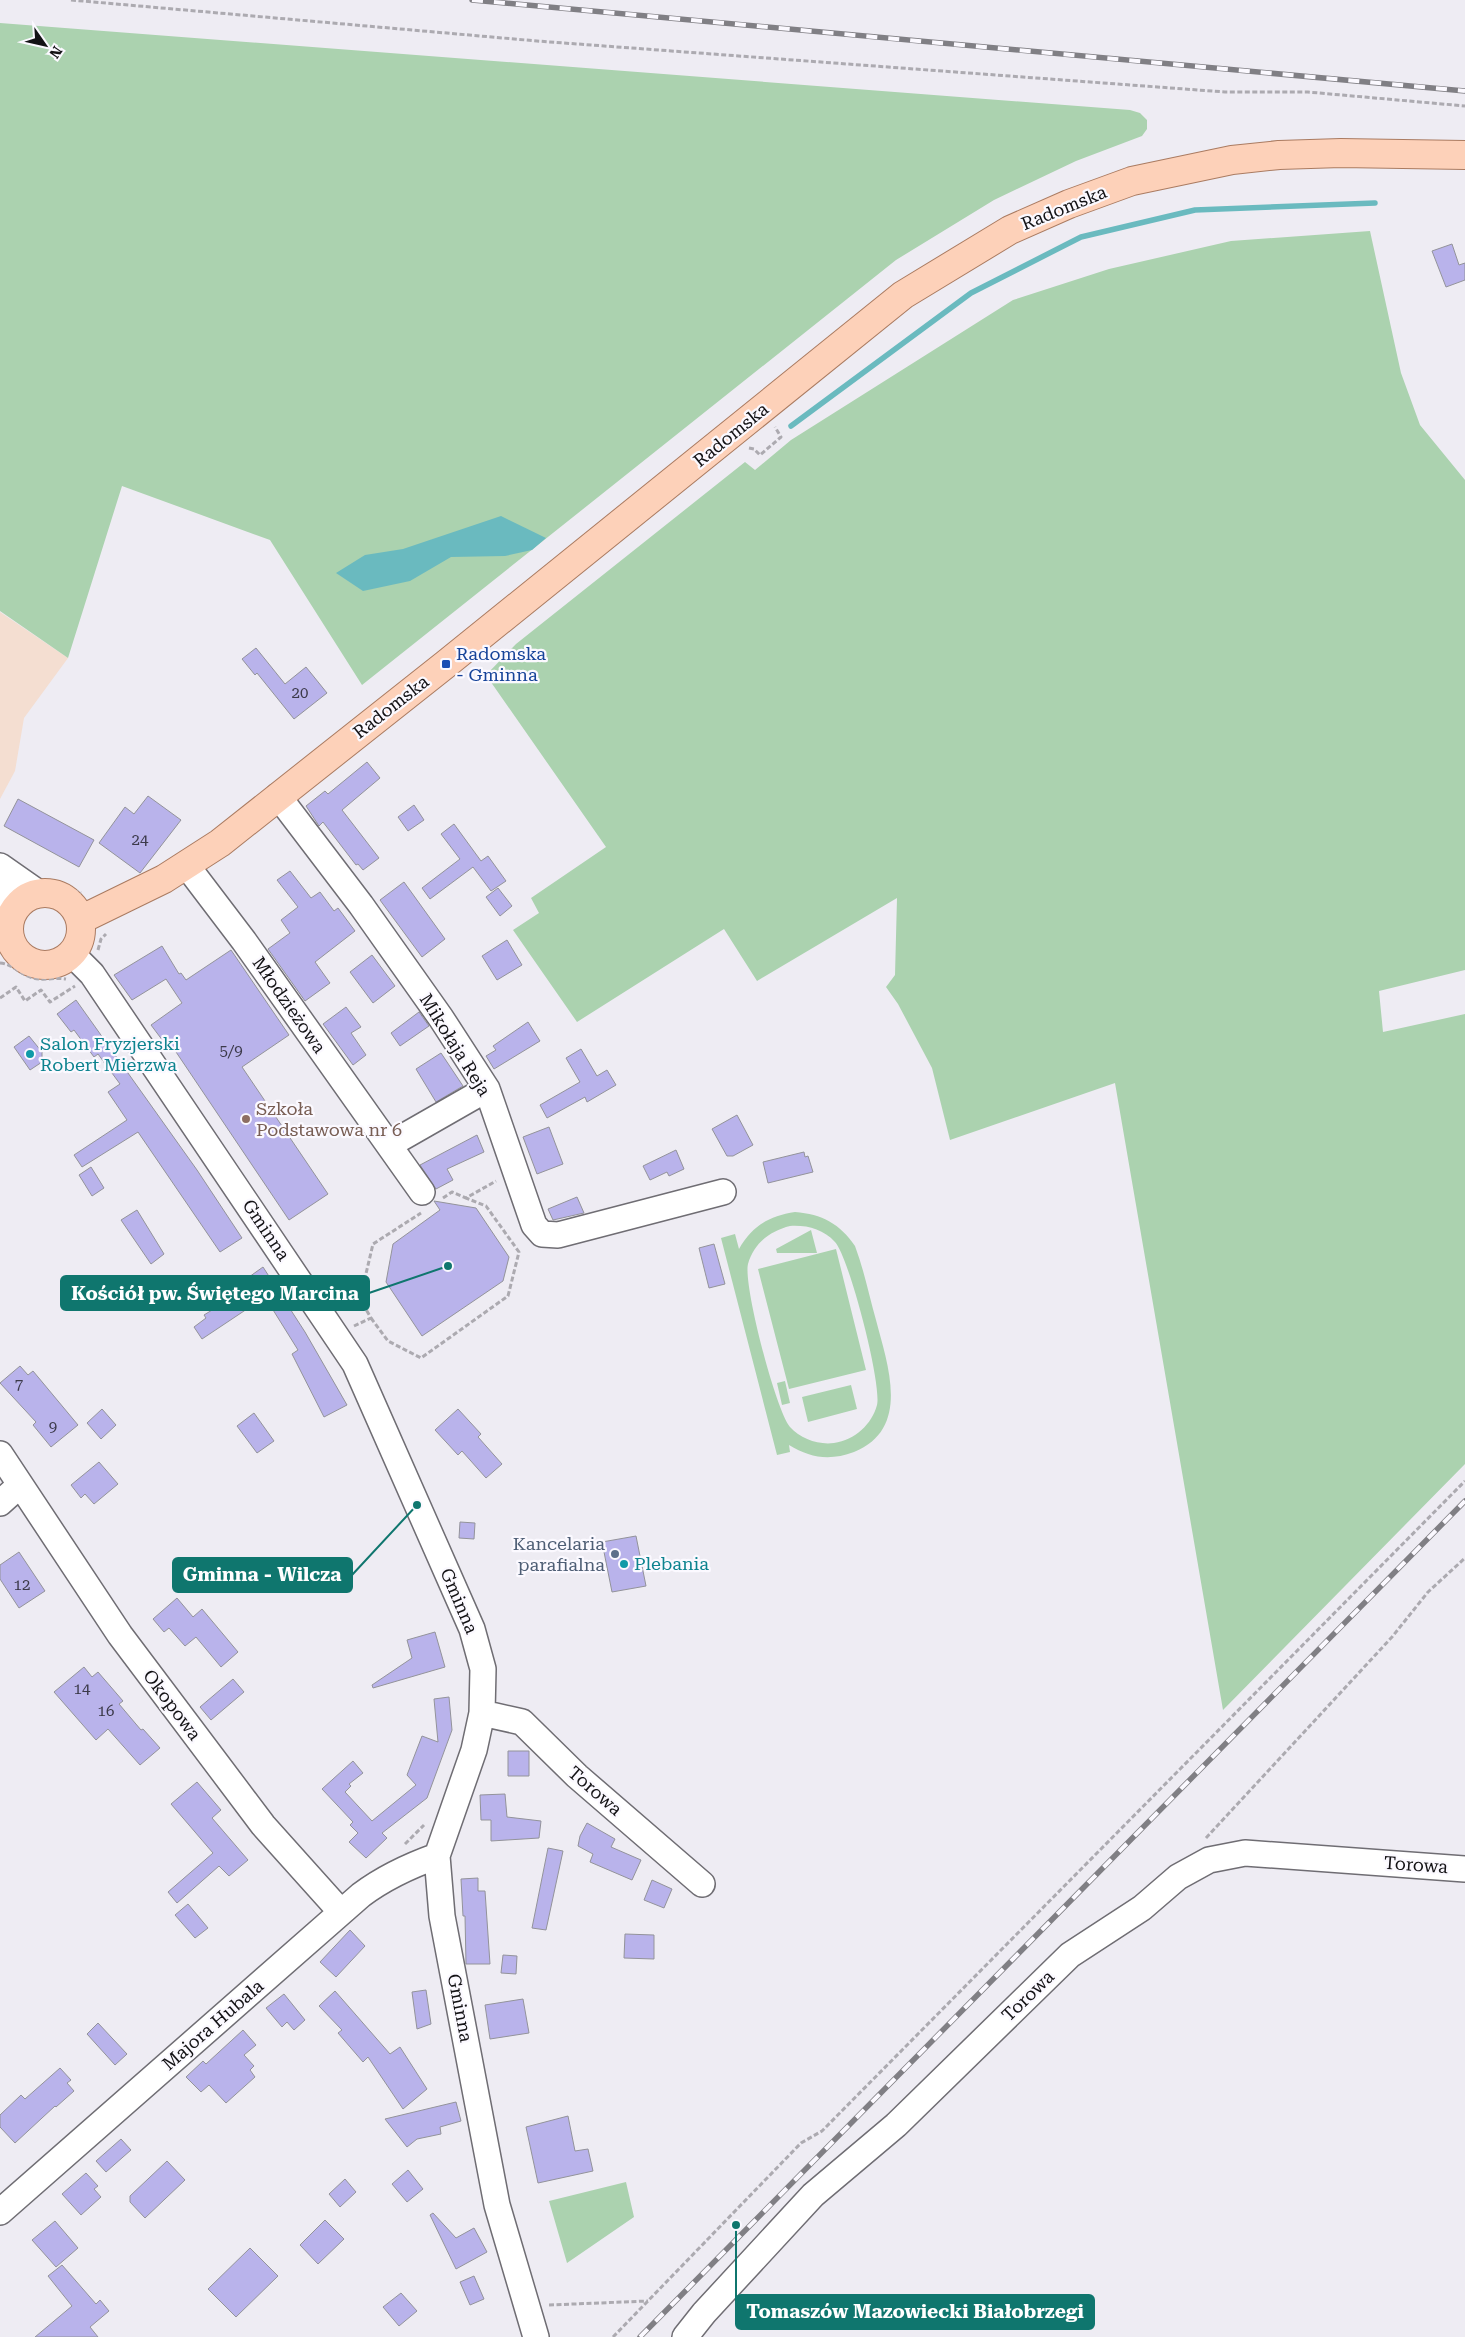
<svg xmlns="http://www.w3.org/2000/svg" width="1465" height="2337" font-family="'Roboto Serif',serif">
	<rect width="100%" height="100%" fill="#eeecf3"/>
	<path fill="#f4ded1" d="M0 612 68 658 24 718 15 771 0 799Z"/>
	<path fill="#abd2af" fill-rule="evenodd" d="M0 23 1130 110 1140 113 1147 120V129L1142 136 1076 161 994 200 896 260 362 685 270 540 122 486 68 658 0 611Z
		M1370 231 1401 373 1420 425 1465 480V970L1379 991 1383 1032 1465 1014V1464L1223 1710 1115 1083 950 1140 932 1068 898 1004 886 987 895 975 897 898 757 981 724 929 577 1022 513 930 539 913 531 898 606 847 486 675 516 644 745 462 755 470 791 440 1013 300 1109 269 1231 241Z
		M795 1212C822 1214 840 1224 855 1246 864 1270 869 1295 876 1320 887 1363 912 1429 854 1452 830 1461 810 1458 789 1445L790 1452 777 1455 721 1238 735 1234 739 1249C752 1226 769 1216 795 1212ZM790 1226C807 1225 823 1229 835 1242 849 1257 882 1384 877 1405 872 1424 855 1440 834 1443 818 1445 801 1439 790 1427 776 1411 743 1285 748 1264 754 1243 770 1231 790 1226Z
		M811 1230 817 1253H777L776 1249Z
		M836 1249 866 1370 789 1389 758 1269Z
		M785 1381 790 1403 782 1405 777 1383Z
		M851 1385 857 1409 808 1422 802 1397Z
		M626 2182 634 2217 567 2263 549 2201Z"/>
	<path fill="#6ababf" d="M501 516 546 538 532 550 505 556 451 557 410 581 363 591 336 573 365 555 403 549Z"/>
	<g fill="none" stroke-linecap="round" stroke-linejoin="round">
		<path stroke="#6ababf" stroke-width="5.5" d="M791 426 971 293 1081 237 1195 210 1375 203"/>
	</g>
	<path fill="#b9b3eb" stroke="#93939a" d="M1452 244 1459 265 1465 263V280L1446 287 1432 251Z
		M256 648 285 684 306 667 327 693 294 719 257 673 255 675 242 659Z
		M367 762 380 778 342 810 379 858 363 870 358 864 356 865 323 822 319 826 306 806 325 791 328 794Z
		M148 796 181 820 140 873 99 843 125 807 134 814Z
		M18 799 94 840 79 867 4 826Z
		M414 805 424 820 408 831 398 817Z
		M454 824 481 861 488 856 506 881 491 891 473 867 430 899 422 888 460 859 441 834Z
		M290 871 311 898 320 892 334 911 338 908 355 931 315 962 330 983 305 1001 268 949 290 933 281 920 298 907 277 880Z
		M404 882 445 939 422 957 380 900Z
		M498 888 512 906 500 916 486 897Z
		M507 940 522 965 497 980 482 956Z
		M162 946 179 974 181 973 186 980 231 950 289 1035 242 1067 328 1194 289 1220 172 1046 169 1049 151 1025 182 1003 166 979 132 1000 114 975Z
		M372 955 395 986 373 1003 350 972Z
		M76 1000 197 1170 242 1238 220 1252 138 1132 82 1167 74 1155 127 1120 108 1092 120 1084 98 1054 94 1057 74 1030 71 1032 57 1014Z
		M346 1007 361 1027 351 1033 366 1055 353 1065 323 1024Z
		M419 1012 429 1026 400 1046 391 1033Z
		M528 1022 540 1041 494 1069 486 1056 496 1050 493 1046Z
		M29 1036 42 1052V1062L30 1070 14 1047Z
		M581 1049 597 1076 607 1070 616 1085 587 1102 585 1097 547 1118 540 1105 580 1082 566 1058Z
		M441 1053 463 1086 436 1102 416 1069Z
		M737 1115 753 1145 733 1156H727L712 1129Z
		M549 1127 563 1164 537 1174 523 1137Z
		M477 1135 484 1152 447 1169 453 1180 436 1189 420 1165Z
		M676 1150 684 1169 669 1176 667 1172 650 1180 643 1166Z
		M804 1152 805 1157 808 1156 813 1172 768 1183 763 1162Z
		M91 1167 104 1188 92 1196 79 1175Z
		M577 1197 584 1213 553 1220 548 1209Z
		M434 1201 476 1208 509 1257 503 1281 422 1336 386 1282 393 1244 440 1210Z
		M137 1210 164 1254 151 1264 121 1220Z
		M714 1244 725 1284 709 1288 699 1248Z
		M263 1267 305 1332 347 1405 324 1417 292 1354 298 1350 265 1297 202 1339 194 1327 206 1318 204 1315 217 1307 219 1310 248 1290 242 1282Z
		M20 1366 28 1375 33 1371 78 1425 51 1447 33 1425 36 1422 0 1383Z
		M102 1409 116 1425 101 1439 87 1423Z
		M458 1409 481 1434 478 1437 502 1464 486 1478 462 1451 458 1455 435 1430Z
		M254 1413 274 1441 257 1453 237 1426Z
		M99 1462 118 1484 94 1504 85 1494 81 1498 71 1485Z
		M460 1522 475 1523 474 1539 459 1538Z
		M636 1536 646 1586 612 1592 602 1542Z
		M19 1552 45 1591 19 1608 0 1579V1565Z
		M177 1598 193 1617 202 1609 238 1652 221 1667 196 1637 185 1646 169 1628 164 1632 153 1619Z
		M435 1632 445 1667 373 1688 372 1685 412 1658 407 1640Z
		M84 1667 92 1677 98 1672 123 1701 119 1704 141 1730 143 1729 160 1748 140 1765 108 1729 96 1740 54 1692Z
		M233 1679 244 1692 211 1720 200 1707Z
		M449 1697 452 1730 427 1798 382 1833 387 1838 366 1858 349 1842 358 1833 350 1825 353 1822 322 1789 353 1761 363 1773 349 1784 351 1786 345 1792 372 1821 416 1785 407 1775 422 1736 438 1742 434 1699Z
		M508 1751H529V1776H508Z
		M197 1782 221 1810 212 1818 248 1860 229 1876 219 1866 177 1903 168 1892 213 1853 171 1804Z
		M505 1794 507 1817 541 1821 539 1838 491 1841V1820H481L480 1795Z
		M587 1823 615 1839 611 1847 641 1860 632 1880 590 1862 593 1854 578 1846 580 1836Z
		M548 1848 563 1851 546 1930 532 1928Z
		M478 1878V1891H485L490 1964H466L465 1916H463L461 1879Z
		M652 1880 672 1889 664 1908 644 1900Z
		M188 1904 208 1928 195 1938 175 1915Z
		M350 1930 365 1946 336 1977 320 1962Z
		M625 1934 654 1935V1959L624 1958Z
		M503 1955 517 1956 516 1974 501 1973Z
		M426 1990 431 2024 417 2029 412 1992Z
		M335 1991 390 2054 400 2047 427 2089 403 2109 368 2057 363 2062 338 2033 342 2030 319 2006Z
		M284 1994 305 2020 294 2030 287 2022 282 2027 266 2008Z
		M523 1999 529 2033 490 2039 485 2005Z
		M98 2023 127 2054 115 2065 87 2034Z
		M243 2030 256 2045 244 2055 254 2066 250 2070 255 2077 226 2103 209 2085 201 2092 186 2077 203 2061 206 2064Z
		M60 2068 71 2080 67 2083 74 2091 56 2107 55 2106 15 2143 0 2127V2115L21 2095 25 2099Z
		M456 2102 461 2121 440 2127 441 2134 417 2139 407 2147 385 2119Z
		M568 2116 575 2151 588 2149 593 2171 538 2183 526 2127Z
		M121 2139 131 2150 106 2172 96 2161Z
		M167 2161 185 2180 145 2218 130 2202V2196Z
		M408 2170 423 2189 407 2202 392 2184Z
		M86 2173 98 2186 94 2189 101 2197 81 2215 62 2194Z
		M345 2179 356 2192 340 2207 329 2194Z
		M433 2213 456 2238 474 2228 487 2252 456 2269 430 2215Z
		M325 2220 344 2239 318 2264 300 2245Z
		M55 2221 78 2248 56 2267 32 2240Z
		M250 2248 278 2276 236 2317 208 2289Z
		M62 2265 96 2304 100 2300 109 2311 90 2327 98 2337H35L72 2306 48 2276Z
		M474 2276 484 2299 470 2305 460 2282Z
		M401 2293 417 2311 399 2326 383 2307Z"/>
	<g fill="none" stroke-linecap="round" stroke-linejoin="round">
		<g stroke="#6f6d73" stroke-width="28">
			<path id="minor" d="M278 796 361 905 441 1018 487 1089 534 1225 542 1234 558 1235 723 1192
				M0 866 40 894
				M187 866 244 941 422 1192
				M0 886 14 909
				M72 954 92 974 355 1364 472 1629 483 1669 482 1713 474 1750 437 1856 442 1916 497 2205 536 2337
				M389 1145 487 1089
				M0 1454 120 1635 263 1825 341 1912
				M0 1503 20 1485
				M482 1713 522 1722 577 1776 702 1884
				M0 2212 361 1895C385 1877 409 1866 437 1856
				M685 2337 704 2313 813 2195 896 2125 1070 1955 1142 1908 1178 1877 1209 1860 1245 1853 1465 1869"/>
		</g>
		<g stroke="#aa7b61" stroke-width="30">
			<path id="major" d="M9 929a36 36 0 1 1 72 0a36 36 0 1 1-72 0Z
				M80 920 164 879 220 843 446 664 903 295 1010 230 1069 204 1132 181 1232 160 1279 155 1341 153 1465 155"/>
		</g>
		<path stroke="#acaab0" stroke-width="3" stroke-dasharray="5 2.5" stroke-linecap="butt" d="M71 0 537 41 1225 92H1308L1465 106
			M749 448 754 449 760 455 781 437 775 427
			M59 886 81 893
			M98 950 101 939 106 934
			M0 963C13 964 21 975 33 978 45 981 55 977 66 979
			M0 998 16 987 25 1001 41 990 50 1002 75 986
			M443 1198 452 1192 466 1198 496 1181
			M371 1318 388 1341 421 1358 508 1296 519 1252 486 1206 466 1198
			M354 1326 371 1318 360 1299 373 1244 421 1213
			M1206 1838 1392 1637 1428 1592 1465 1558
			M405 1844 424 1825
			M549 2305 648 2301
			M613 2337 801 2143 822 2131 1465 1481"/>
		<use href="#minor" stroke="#fff" stroke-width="25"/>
		<use href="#major" stroke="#fdd1b9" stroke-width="28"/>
		<g stroke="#807f84" stroke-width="5.5">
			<path id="rail" d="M472 0 1465 91
				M640 2337 1465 1501"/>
		</g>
		<use href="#rail" stroke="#fbf9ff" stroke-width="4" stroke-dasharray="11" stroke-linecap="butt"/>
	</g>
	<rect fill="#1a4fb4" stroke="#fbf9ff" stroke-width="2" x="441" y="659" width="10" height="10" rx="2.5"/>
	<g fill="#0f9aa8" stroke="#fbf9ff" stroke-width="2">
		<circle cx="30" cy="1054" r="5"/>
		<circle cx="624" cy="1564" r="5"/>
	</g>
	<circle fill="#8d6e63" stroke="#fbf9ff" stroke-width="2" cx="246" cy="1119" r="5"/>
	<circle fill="#5c6f8a" stroke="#fbf9ff" stroke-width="2" cx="615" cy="1554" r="5"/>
	<g text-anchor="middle" stroke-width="4.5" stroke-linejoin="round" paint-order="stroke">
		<g font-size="15" fill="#3c3a4a">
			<text x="300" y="698">20</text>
			<text x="140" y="845">24</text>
			<text x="231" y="1056">5/9</text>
			<text x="19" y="1389">7</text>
			<text x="53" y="1432">9</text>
			<text x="22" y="1590">12</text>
			<text x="82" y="1694">14</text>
			<text x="106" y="1716">16</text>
		</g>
		<g font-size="18" fill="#131215" stroke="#fbf9ff">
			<text transform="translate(1064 208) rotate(-22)" y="6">Radomska</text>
			<text transform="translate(731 435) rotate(-39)" y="6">Radomska</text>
			<text transform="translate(391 707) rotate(-38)" y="6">Radomska</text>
			<text transform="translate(289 1005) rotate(55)" y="6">Młodzieżowa</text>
			<text transform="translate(455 1045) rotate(58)" y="6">Mikołaja Reja</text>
			<text transform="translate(266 1230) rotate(56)" y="6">Gminna</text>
			<text transform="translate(459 1601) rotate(67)" y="6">Gminna</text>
			<text transform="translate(172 1705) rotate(53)" y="6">Okopowa</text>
			<text transform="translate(595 1791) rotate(41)" y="6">Torowa</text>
			<text transform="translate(1416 1865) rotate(4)" y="6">Torowa</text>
			<text transform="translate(1028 1996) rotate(-44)" y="6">Torowa</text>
			<text transform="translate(460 2008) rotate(79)" y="6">Gminna</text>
			<text transform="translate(213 2025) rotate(-41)" y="6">Majora Hubala</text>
		</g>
		<g font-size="18" fill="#164399" stroke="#fbf9ff" text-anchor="start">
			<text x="456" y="660">Radomska<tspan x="456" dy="21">- Gminna</tspan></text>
		</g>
		<g font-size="18" fill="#0d838f" stroke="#fbf9ff" text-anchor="start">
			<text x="40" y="1050">Salon Fryzjerski<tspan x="40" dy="21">Robert Mierzwa</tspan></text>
			<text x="634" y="1570">Plebania</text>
		</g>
		<g font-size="18" fill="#785e54" stroke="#fbf9ff" text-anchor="start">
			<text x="256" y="1115">Szkoła<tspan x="256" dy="21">Podstawowa nr 6</tspan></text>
		</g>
		<g font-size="18" fill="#4e5e75" stroke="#fbf9ff" text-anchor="end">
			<text x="605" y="1550">Kancelaria<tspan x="605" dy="21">parafialna</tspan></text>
		</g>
	</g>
	<path fill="none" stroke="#0f766e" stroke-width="2" d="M448 1266L369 1293M417 1505L352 1575M736 2225L736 2312"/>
	<g fill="#0f766e" stroke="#fbf9ff" stroke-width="2">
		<circle cx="448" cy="1266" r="5"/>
		<circle cx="417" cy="1505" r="5"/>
		<circle cx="736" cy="2225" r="5"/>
	</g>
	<g fill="#0f766e" stroke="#0f766e" stroke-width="2">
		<rect x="61" y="1276" width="308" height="34" rx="5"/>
		<rect x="173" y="1558" width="179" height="34" rx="5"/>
		<rect x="736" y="2295" width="358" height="34" rx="5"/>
	</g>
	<g font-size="19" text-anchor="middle" font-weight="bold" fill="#fff">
		<text x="215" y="1300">Kościół pw. Świętego Marcina</text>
		<text x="262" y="1581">Gminna - Wilcza</text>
		<text x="915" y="2318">Tomaszów Mazowiecki Białobrzegi</text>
	</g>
	<g transform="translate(45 45) rotate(124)" stroke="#fbf9ff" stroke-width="4" paint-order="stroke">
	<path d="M0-4L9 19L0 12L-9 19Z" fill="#131215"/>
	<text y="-8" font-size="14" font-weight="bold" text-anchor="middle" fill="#131215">N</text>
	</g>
</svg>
